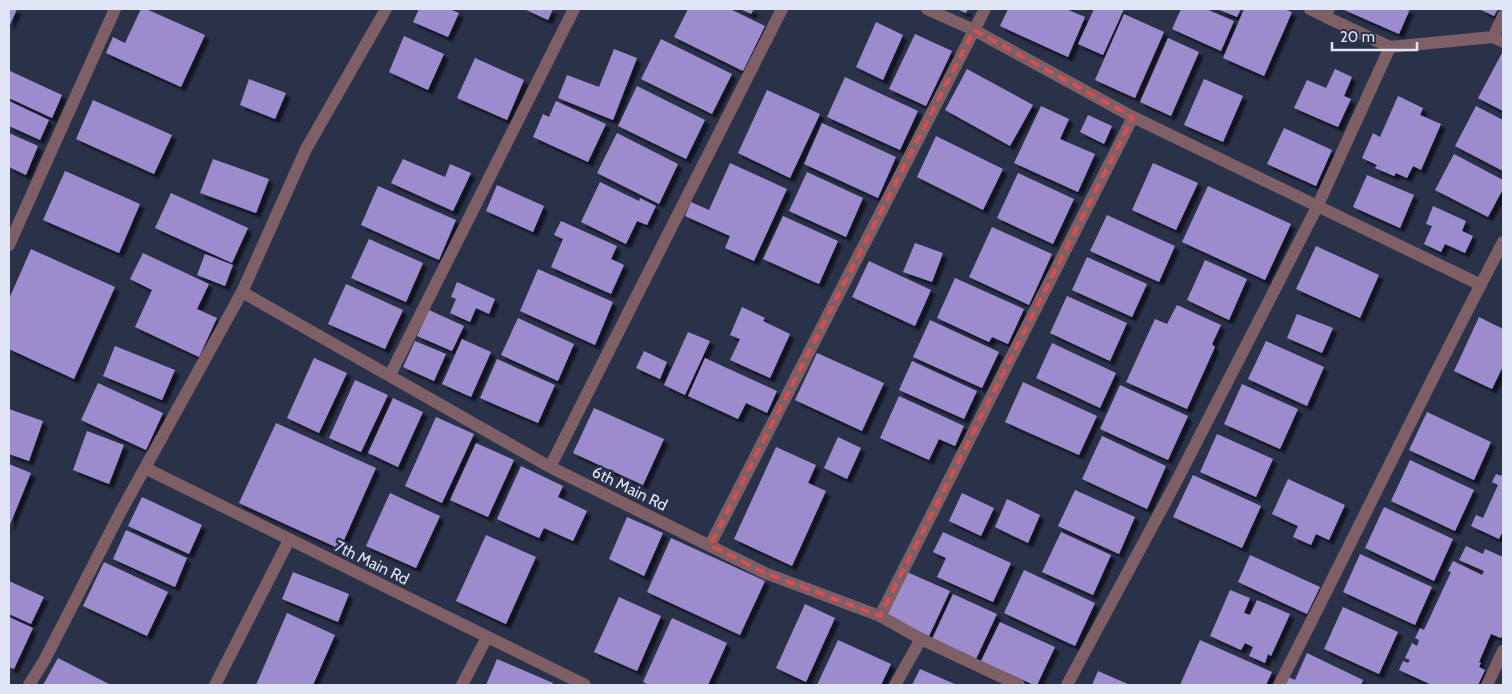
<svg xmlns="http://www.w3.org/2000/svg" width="1512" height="694" font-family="Cabin,sans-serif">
	<defs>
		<filter id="shadow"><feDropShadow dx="4.5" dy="4.5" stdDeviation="1" flood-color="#0009"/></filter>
	</defs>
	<rect width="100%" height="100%" fill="#2a324a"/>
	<path fill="#9d8ccd" filter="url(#shadow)" d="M9 9H17L9 27Z
		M141 9H146L205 35 181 87 106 53 113 37 125 43Z
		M419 9H449L459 13 448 37 413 22Z
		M524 9H553L548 20Z
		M688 9H730L765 26 743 71 674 37Z
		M740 9H754L751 14Z
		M956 9H968L966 13Z
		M1008 9H1066L1085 17 1068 57 1000 26Z
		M1094 9H1124L1103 55 1078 44Z
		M1181 9H1206L1234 21 1221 51 1172 29Z
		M1217 9H1241L1237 17Z
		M1244 9H1284L1292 12 1264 76 1223 58Z
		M1342 9H1410L1399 34Z
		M1479 9H1498L1494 16Z
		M1124 14 1164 32 1135 98 1095 80Z
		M876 22 903 35 883 80 856 67Z
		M915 34 952 51 926 106 889 89Z
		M404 36 444 54 428 90 389 72Z
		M1168 38 1199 52 1171 116 1140 102Z
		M661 39 732 74 712 114 641 79Z
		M614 49 637 58 613 120 558 98 567 75 599 87Z
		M1502 53 1503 54V111L1478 98Z
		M475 58 524 80 507 120 457 98Z
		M967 69 1033 105 1010 146 945 110Z
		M1335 69 1352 77 1344 96 1351 99 1338 127 1294 108 1307 80 1326 88Z
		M10 71 62 95 52 118 9 98V75Z
		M845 77 918 111 900 150 827 117Z
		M249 79 286 93 275 119 240 105Z
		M1204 79 1243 96 1223 142 1184 125Z
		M637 86 705 120 686 159 618 126Z
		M767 90 820 114 790 178 738 153Z
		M1398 96 1423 108 1420 115 1441 124 1421 170 1413 166 1407 178 1396 173 1394 176 1375 168 1377 165 1362 158 1373 133 1380 137Z
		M93 100 172 135 154 174 76 139Z
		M9 101 49 120 40 140 9 126Z
		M556 101 606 124 588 162 533 137 543 114 549 117Z
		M1041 106 1069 119 1060 139 1095 154 1078 192 1014 163Z
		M1476 106 1503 120V171L1455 146Z
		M1088 115 1112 126 1104 144 1080 132Z
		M822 123 896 157 878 198 804 164Z
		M1284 128 1332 150 1316 186 1267 164Z
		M9 133 38 146 26 175 9 167Z
		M617 133 678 164 659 204 597 173Z
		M936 136 1003 169 983 210 917 177Z
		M1454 154 1503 180V189L1488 217 1435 190Z
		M213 159 269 179 256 213 200 193Z
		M403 159 445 177 450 164 471 173 453 211 391 183Z
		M730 163 787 189 754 261 725 248 730 236 685 216 691 202 709 210Z
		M1153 163 1198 183 1176 230 1132 210Z
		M65 171 140 204 119 253 43 220Z
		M807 172 863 198 846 237 789 211Z
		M1018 173 1074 199 1053 244 997 218Z
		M1367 175 1414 195 1400 228 1353 207Z
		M600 182 639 201 640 198 656 206 647 225 637 221 626 244 581 222Z
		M497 185 544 206 533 232 486 211Z
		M378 186 456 220 439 260 361 225Z
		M1208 186 1291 224 1265 280 1182 242Z
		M171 193 248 228 232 263 155 228Z
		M1433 206 1466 221 1462 231 1473 236 1465 253 1445 244 1441 252 1424 244 1432 226 1426 224Z
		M1107 215 1175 246 1159 282 1090 251Z
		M783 216 838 241 819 284 763 259Z
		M561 221 617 246 611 259 624 265 611 294 551 267 563 239 554 235Z
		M992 227 1052 254 1029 305 969 277Z
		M369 239 423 263 406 302 351 278Z
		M915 243 943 253 932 282 903 272Z
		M1316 246 1379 275 1360 318 1296 289Z
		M31 249 115 287 74 379 9 349V299Z
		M143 253 209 284 197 309 217 318 199 357 135 327 152 290 130 279Z
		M205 254 233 265 225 286 197 275Z
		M1087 257 1147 284 1132 317 1072 290Z
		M1205 260 1247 279 1229 320 1187 300Z
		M869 261 931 290 915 326 852 297Z
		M538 269 613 302 595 345 520 311Z
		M955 278 1024 309 1008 344 992 337 989 342 937 318Z
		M457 282 495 299 489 314 476 308 470 322 450 313 456 299 451 297Z
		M346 284 403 310 385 349 328 324Z
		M1067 296 1127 323 1110 361 1050 333Z
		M1177 305 1221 325 1212 344 1215 347 1187 409 1126 382 1155 319 1167 324Z
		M742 307 765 318 763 321 790 334 770 378 730 360 740 339 730 335Z
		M429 310 464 326 452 351 417 336Z
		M1297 314 1333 328 1322 353 1287 338Z
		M1479 317 1503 329V366L1492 389 1454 371Z
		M518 318 574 344 558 381 501 355Z
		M930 320 999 352 982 388 913 357Z
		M688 332 710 341 685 395 664 385Z
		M462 339 491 352 471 397 442 384Z
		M415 341 446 354 434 381 403 367Z
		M1266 341 1324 367 1307 406 1248 379Z
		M1052 343 1116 373 1100 408 1036 378Z
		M115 346 175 370 162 400 103 376Z
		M644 351 667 362 660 379 636 368Z
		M817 353 884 383 862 431 795 400Z
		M314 358 347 373 319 433 287 418Z
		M705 358 777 391 767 413 746 403 738 419 688 396Z
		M497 359 555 385 538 423 480 398Z
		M912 361 977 391 964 419 899 390Z
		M355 380 388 395 361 452 329 438Z
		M1023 382 1097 416 1079 455 1005 422Z
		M98 383 163 413 146 450 81 420Z
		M1242 384 1298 409 1280 449 1224 424Z
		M1120 385 1188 416 1168 460 1100 429Z
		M899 396 964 426 955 446 939 439 929 460 880 438Z
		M393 398 423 412 398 467 368 453Z
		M594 408 664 439 643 485 573 453Z
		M9 409 43 421 29 461 9 454Z
		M1427 412 1491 442 1474 480 1409 450Z
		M436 417 474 434 442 503 405 486Z
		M276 423 376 468 340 549 239 503Z
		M87 431 124 445 109 484 73 470Z
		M1217 434 1273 459 1256 497 1200 472Z
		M1102 436 1166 466 1147 509 1082 479Z
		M838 437 861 448 847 479 824 468Z
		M476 443 514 460 488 517 450 500Z
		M776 447 816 465 808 483 826 491 792 566 734 539Z
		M1410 460 1474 490 1455 531 1391 501Z
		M9 464 31 473 9 527Z
		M521 466 563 486 558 497 587 511 573 541 544 528 539 538 497 519Z
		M1503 471V531L1499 539 1471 526 1476 515 1483 518 1498 485 1492 482 1496 474 1501 476Z
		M1193 475 1261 506 1242 548 1173 517Z
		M1288 479 1345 505 1329 540 1316 534 1311 545 1293 537 1298 526 1272 514Z
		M1075 490 1135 517 1119 554 1058 526Z
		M390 493 440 516 416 568 366 546Z
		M962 493 994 508 981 536 949 521Z
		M142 497 202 525 189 554 128 526Z
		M1007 499 1040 515 1028 543 995 527Z
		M1384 507 1453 539 1434 581 1365 548Z
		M627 517 663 533 644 576 609 559Z
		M126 530 187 558 175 587 113 559Z
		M943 532 1011 563 993 602 937 577 946 558 933 552Z
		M1061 532 1111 555 1093 595 1042 572Z
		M486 535 536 557 506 624 456 601Z
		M671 538 765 581 740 635 647 592Z
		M1466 546 1483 554 1485 549 1503 557V633L1501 638 1491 634 1479 662 1481 663 1479 667 1485 670 1478 685H1432L1399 670 1403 661 1408 663 1410 660 1405 658 1412 643 1417 646 1419 640 1415 638 1420 628 1424 630 1451 572 1448 571 1453 561 1482 575 1484 571 1459 560Z
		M1360 554 1432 587 1415 625 1343 592Z
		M1250 555 1320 587 1307 614 1238 582Z
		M104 562 168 592 147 636 83 606Z
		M1024 570 1095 603 1075 646 1004 613Z
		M293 572 349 594 338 622 282 599Z
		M907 572 950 591 929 636 887 616Z
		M9 581 44 597 31 624 9 614Z
		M1230 590 1250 598 1244 613 1250 615 1257 600 1290 614 1271 656 1268 654 1265 663 1249 656 1253 647 1245 643 1241 650 1210 636Z
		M953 594 997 614 976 659 932 639Z
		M619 597 661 616 637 671 594 652Z
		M805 604 835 618 806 682 776 668Z
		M1343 607 1398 632 1379 674 1324 649Z
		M287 613 335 635 313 685H256Z
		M9 617 33 628 14 669 9 667Z
		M672 618 727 643 708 685H649L643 682Z
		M1000 622 1055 647 1037 685H1034L981 661Z
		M838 640 891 664 881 685H817Z
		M1200 640 1272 672 1266 685H1180Z
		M1307 653 1363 680 1361 685H1285L1288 677 1295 680Z
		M58 658 111 685H43Z
		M497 659 553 683 552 685H486Z
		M920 669 957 685H912Z
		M1098 671 1130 685H1092Z"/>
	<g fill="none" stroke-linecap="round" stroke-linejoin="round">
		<path stroke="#7f5f66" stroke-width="12" d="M927 9 974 30 1133 117 1481 285
			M1310 9 1326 17
			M1329 9 1326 17 1390 47
			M1493 37 1503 16
			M9 245 115 9
			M242 292 550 467 765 573 880 616 921 639 1019 685
			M390 375 574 9
			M550 467 782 9
			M145 468 585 685
			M710 545 985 9
			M880 616 1133 117
			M29 685 44 661 120 513 242 292 306 149 386 9
			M215 685 289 540
			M462 685 487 637
			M895 685 921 639
			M1067 685 1174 486 1317 207 1390 47 1493 37 1503 42
			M1279 685C1354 538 1426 388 1503 242
			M1487 685 1503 651"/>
	</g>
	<path fill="none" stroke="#d84e51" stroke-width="4" stroke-dasharray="10 6" stroke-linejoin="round" d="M974 30 1133 117 880 616 765 573 710 545Z"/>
	<g text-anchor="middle" stroke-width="5" stroke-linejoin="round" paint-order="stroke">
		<g font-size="16" fill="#dfe5f5" stroke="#2a324a">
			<text transform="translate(630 488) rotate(26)" y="6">6th Main Rd</text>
			<text transform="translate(372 562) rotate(26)" y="6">7th Main Rd</text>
		</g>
	</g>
	<rect width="1512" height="694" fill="none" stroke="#dfe5f5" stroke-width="20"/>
	<path d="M1332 42v8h85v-8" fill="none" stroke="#dfe5f5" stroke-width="2.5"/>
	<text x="1340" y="42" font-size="15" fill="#dfe5f5" stroke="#2a324a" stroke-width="4" paint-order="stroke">20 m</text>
</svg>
